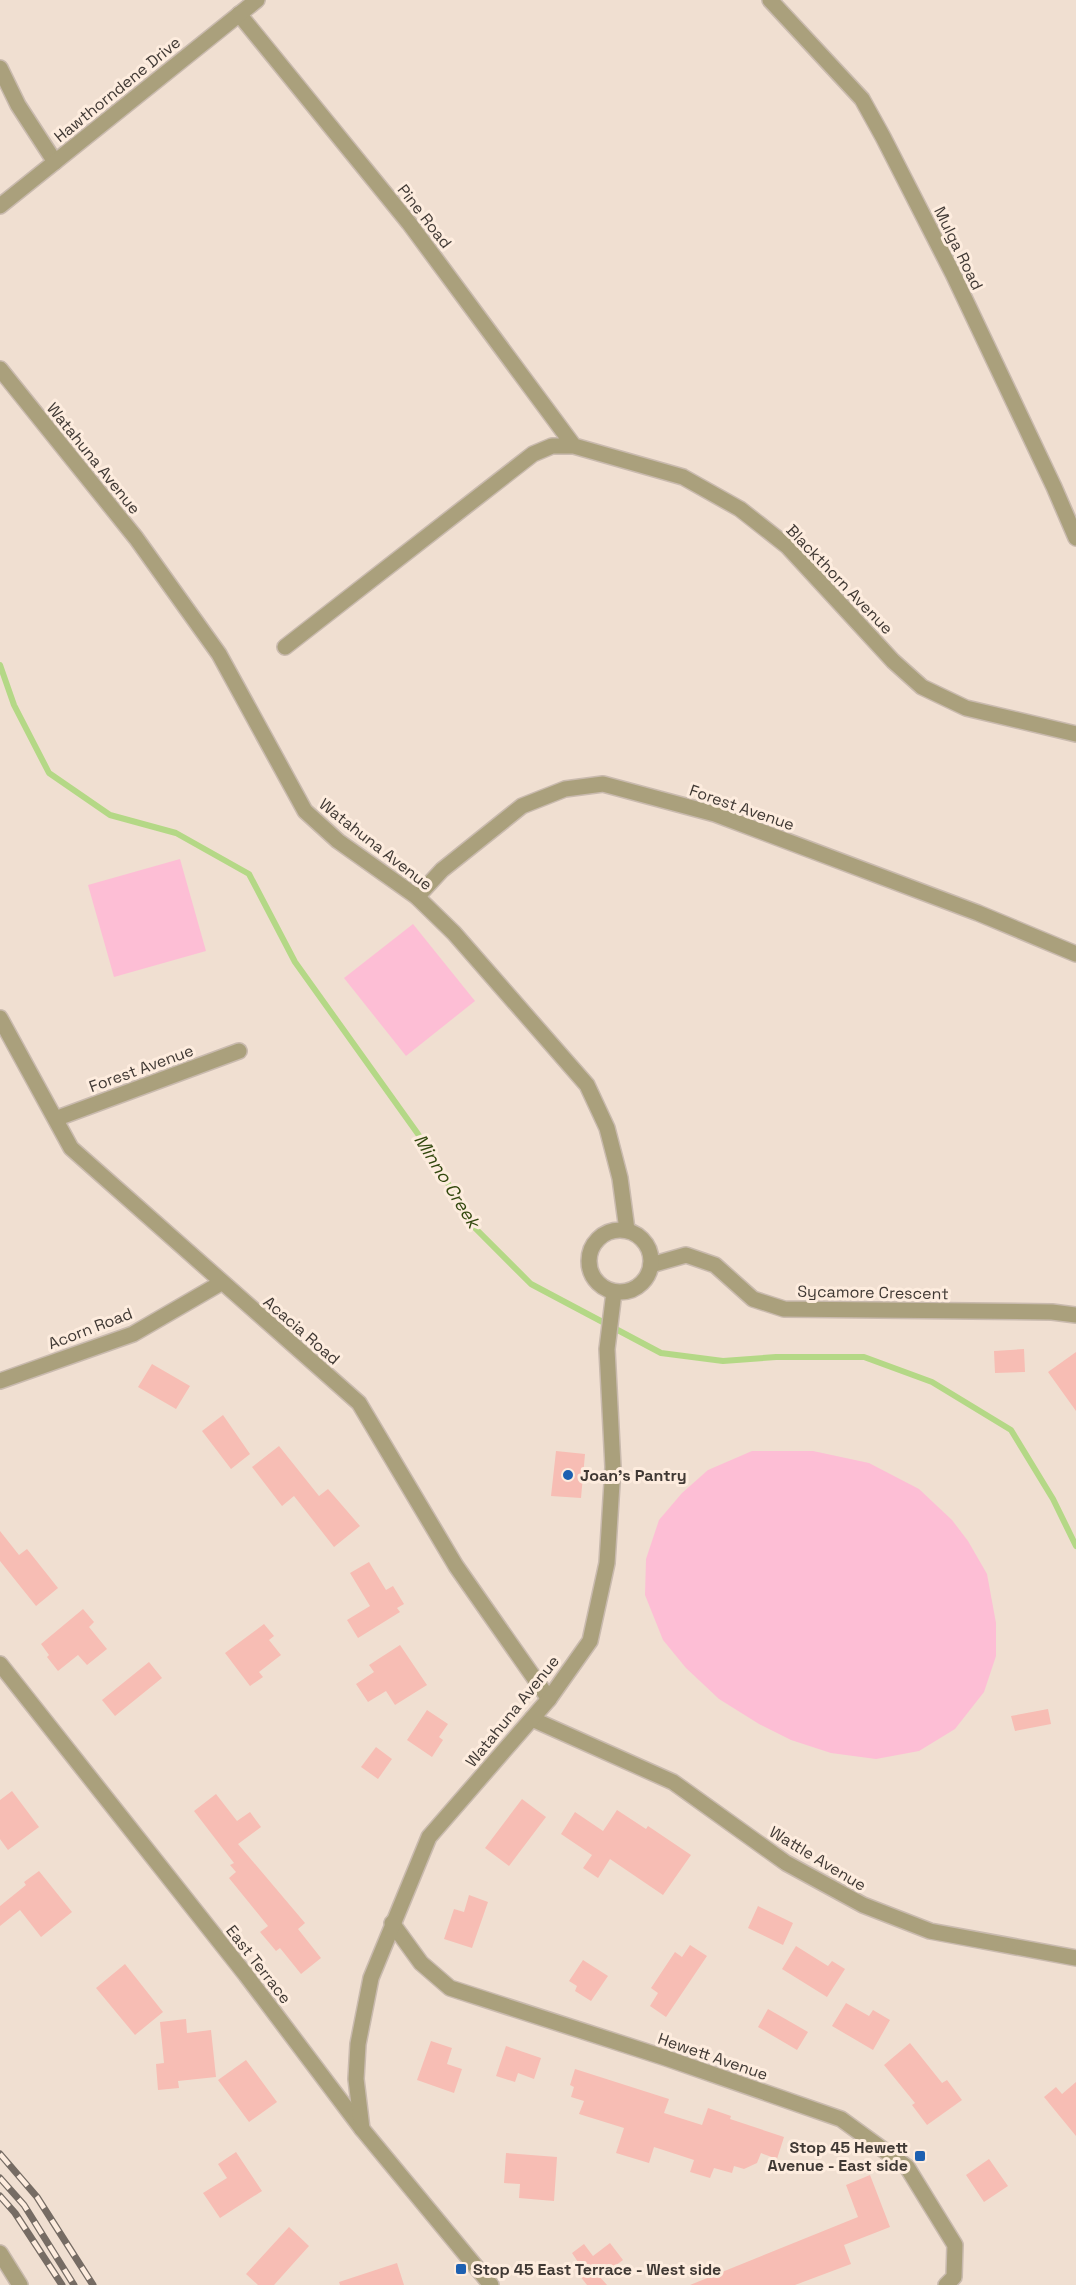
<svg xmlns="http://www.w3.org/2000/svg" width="1076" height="2285" font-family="'Space Grotesk',sans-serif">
	<rect width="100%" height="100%" fill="#f0dfd1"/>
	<path fill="#fdbed5" d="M180 859 206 951 114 977 88 885Z
		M413 924 475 1001 406 1056 344 978Z
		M752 1451H813L869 1463 919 1489 952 1520 968 1541 987 1574 996 1623V1656L984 1692 955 1729 919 1751 876 1759 831 1753 791 1740 759 1724 719 1699 686 1668 663 1640 645 1595 646 1559 659 1520 682 1493 708 1470Z"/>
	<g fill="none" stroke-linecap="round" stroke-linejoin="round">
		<path stroke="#b4d886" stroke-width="6" d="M0 665 14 705 49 773 110 815 176 833 249 874 295 962 418 1134 475 1228 531 1284 661 1353 723 1361 776 1357H864L932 1382 1011 1430 1053 1499 1076 1546"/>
	</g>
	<path fill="#f7bdb4" d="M1024 1349 1025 1372 995 1373 994 1351Z
		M1076 1352V1411L1048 1372Z
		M152 1364 190 1386 176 1409 138 1387Z
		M223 1415 250 1454 231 1469 202 1431Z
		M279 1446 319 1496 328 1489 360 1526 334 1547 294 1496 282 1506 252 1467Z
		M556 1451 585 1454 581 1498 551 1496Z
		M0 1531 19 1555 27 1549 58 1588 36 1606 0 1561Z
		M369 1562 386 1590 393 1586 404 1604 397 1608 400 1612 358 1638 347 1620 370 1606 350 1573Z
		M83 1609 94 1622 89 1627 107 1649 87 1665 78 1655 58 1671 47 1657 49 1655 41 1644Z
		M264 1624 274 1636 269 1640 281 1655 259 1672 263 1677 250 1686 225 1653Z
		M400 1645 427 1685 395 1705 386 1691 368 1702 356 1684 374 1672 369 1665Z
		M149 1662 162 1678 115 1716 102 1700Z
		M1048 1709 1051 1724 1015 1731 1011 1716Z
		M427 1710 448 1724 439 1737 443 1740 432 1757 407 1740Z
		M376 1747 392 1759 378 1779 361 1767Z
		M12 1791 39 1827 8 1850 0 1839V1800Z
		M216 1794 237 1821 250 1812 261 1827 238 1844 305 1923 298 1929 321 1958 301 1974 280 1948 276 1951 260 1932 268 1926 229 1878 236 1872 230 1865 234 1863 194 1811Z
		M522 1799 546 1817 509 1866 485 1848Z
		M617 1810 646 1829 648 1826 691 1855 663 1895 610 1859 598 1878 583 1868 592 1855 561 1834 575 1812 603 1831Z
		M39 1871 72 1912 41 1937 20 1910 0 1926V1906L26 1885 24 1882Z
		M469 1895 488 1902 472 1948 444 1939 454 1909 464 1912Z
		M758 1906 793 1923 783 1945 748 1928Z
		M690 1945 707 1956 666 2017 650 2006 658 1993 651 1988 675 1952 682 1957Z
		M796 1946 828 1966 832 1961 845 1969 827 1997 782 1969Z
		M583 1960 608 1976 591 2001 575 1991 577 1986 569 1981Z
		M125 1964 163 2012 135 2035 96 1988Z
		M846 2003 869 2016 873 2010 890 2020 873 2050 832 2026Z
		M768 2009 808 2032 797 2050 758 2027Z
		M186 2019 187 2033 211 2030 216 2077 178 2081 179 2088 158 2090 156 2064 164 2063 160 2022Z
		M431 2041 452 2048 447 2064 462 2069 454 2093 417 2080Z
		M910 2043 942 2083 947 2080 962 2100 927 2125 912 2105 915 2103 884 2065Z
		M506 2046 541 2058 534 2079 518 2073 515 2082 496 2076Z
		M246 2060 277 2102 249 2122 218 2080Z
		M575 2069 669 2099 664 2113 702 2125 708 2108 731 2116 730 2119 784 2137 777 2159 761 2153 757 2163 744 2169 734 2166 732 2173 714 2168 710 2178 690 2172 694 2160 654 2147 649 2163 616 2153 624 2128 579 2114 584 2101 571 2097 574 2087 570 2085Z
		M1076 2082V2136L1044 2097 1056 2087 1062 2094Z
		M236 2152 262 2191 220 2218 203 2193 227 2178 218 2164Z
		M506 2153 557 2157 554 2201 519 2198 520 2184 504 2183Z
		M989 2159 1008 2186 984 2202 966 2175Z
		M870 2175 890 2227 844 2245 851 2264 795 2285H690L858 2217 846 2185Z
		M289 2227 309 2246 274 2285H258L246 2274Z
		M610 2243 623 2260 600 2277 607 2285H587L572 2266 578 2262 572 2253 584 2244 593 2256Z
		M397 2263 404 2285H340L339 2282Z"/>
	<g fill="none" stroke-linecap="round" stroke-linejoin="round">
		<g stroke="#c9baae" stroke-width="18">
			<path id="minor" d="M770 0 862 99 883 137 953 274 1054 487 1076 538
				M239 14 409 223 574 446
				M0 68 18 105 55 162
				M285 647 533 454 552 446H574L683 477 740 509 787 546 893 661 922 687 966 708 1076 734
				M417 897 442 870 522 806 565 789 603 784 715 814 978 913 1076 954
				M0 1018 71 1148 359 1403 456 1566 549 1699
				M55 1119 239 1051
				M651 1265 686 1255 715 1265 753 1299 784 1309 1052 1312 1076 1315
				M0 1381 133 1334 221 1283
				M0 1664 246 1975 362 2129
				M532 1719 673 1782 786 1863 863 1905 930 1931 1076 1958
				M392 1923 421 1963 450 1988 666 2058 841 2119 907 2167 955 2245 954 2277 946 2285
				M0 2253 20 2285"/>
		</g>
		<g stroke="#c9baae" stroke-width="18">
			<path id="tertiary" d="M0 206 257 0
				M0 369 136 538 219 654 305 811 338 841 417 897 454 933 587 1085 607 1128 620 1178 627 1230
				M589 1261a31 31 0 1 1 62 0a31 31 0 1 1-62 0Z
				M491 2285 362 2129 356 2079 358 2044 371 1978 429 1837 549 1699 590 1641 607 1563 613 1467 607 1349 614 1292"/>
		</g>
		<use href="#minor" stroke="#aaa07c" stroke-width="15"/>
		<use href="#tertiary" stroke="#aaa07c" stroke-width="15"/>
		<g stroke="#766c64" stroke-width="7">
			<path id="rail" d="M0 2154 37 2197 93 2285
				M0 2178 24 2205 74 2285
				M0 2196 15 2213 62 2285"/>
		</g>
		<use href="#rail" stroke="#fdecde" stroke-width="4.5" stroke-dasharray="14" stroke-linecap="butt"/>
	</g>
	<g fill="#1d60b1" stroke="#fdecde" stroke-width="2">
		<circle cx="568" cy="1475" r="6"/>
		<rect x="914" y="2150" width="12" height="12" rx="3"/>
		<rect x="455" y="2263" width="12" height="12" rx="3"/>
	</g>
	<g text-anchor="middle" stroke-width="6" stroke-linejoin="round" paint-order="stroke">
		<g font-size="16" fill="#403934" stroke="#fdecde">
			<text transform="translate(117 89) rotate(-39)" y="6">Hawthorndene Drive</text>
			<text transform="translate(425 216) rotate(52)" y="6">Pine Road</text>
			<text transform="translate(959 248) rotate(64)" y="6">Mulga Road</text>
			<text transform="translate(94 458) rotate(51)" y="6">Watahuna Avenue</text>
			<text transform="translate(840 579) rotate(46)" y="6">Blackthorn Avenue</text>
			<text transform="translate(742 807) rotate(19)" y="6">Forest Avenue</text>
			<text transform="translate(376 844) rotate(38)" y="6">Watahuna Avenue</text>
			<text transform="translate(141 1068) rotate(-20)" y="6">Forest Avenue</text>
			<text transform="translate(873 1292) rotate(1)" y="6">Sycamore Crescent</text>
			<text transform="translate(90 1328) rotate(-21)" y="6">Acorn Road</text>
			<text transform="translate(302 1330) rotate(41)" y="6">Acacia Road</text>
			<text transform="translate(512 1711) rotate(-51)" y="6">Watahuna Avenue</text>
			<text transform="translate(818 1858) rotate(31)" y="6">Wattle Avenue</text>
			<text transform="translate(259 1964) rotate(52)" y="6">East Terrace</text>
			<text transform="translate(713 2056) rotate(19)" y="6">Hewett Avenue</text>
		</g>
		<g font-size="16" font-weight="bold" fill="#403934" stroke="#fdecde" text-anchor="start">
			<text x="580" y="1481">Joan's Pantry</text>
			<text x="908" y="2153" text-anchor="end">Stop 45 Hewett<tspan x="908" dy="18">Avenue - East side</tspan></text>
			<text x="473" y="2275">Stop 45 East Terrace - West side</text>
		</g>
		<g font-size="18" font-style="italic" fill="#32480e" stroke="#fdecde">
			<text transform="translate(447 1181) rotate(58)" y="6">Minno Creek</text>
		</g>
	</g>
</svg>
